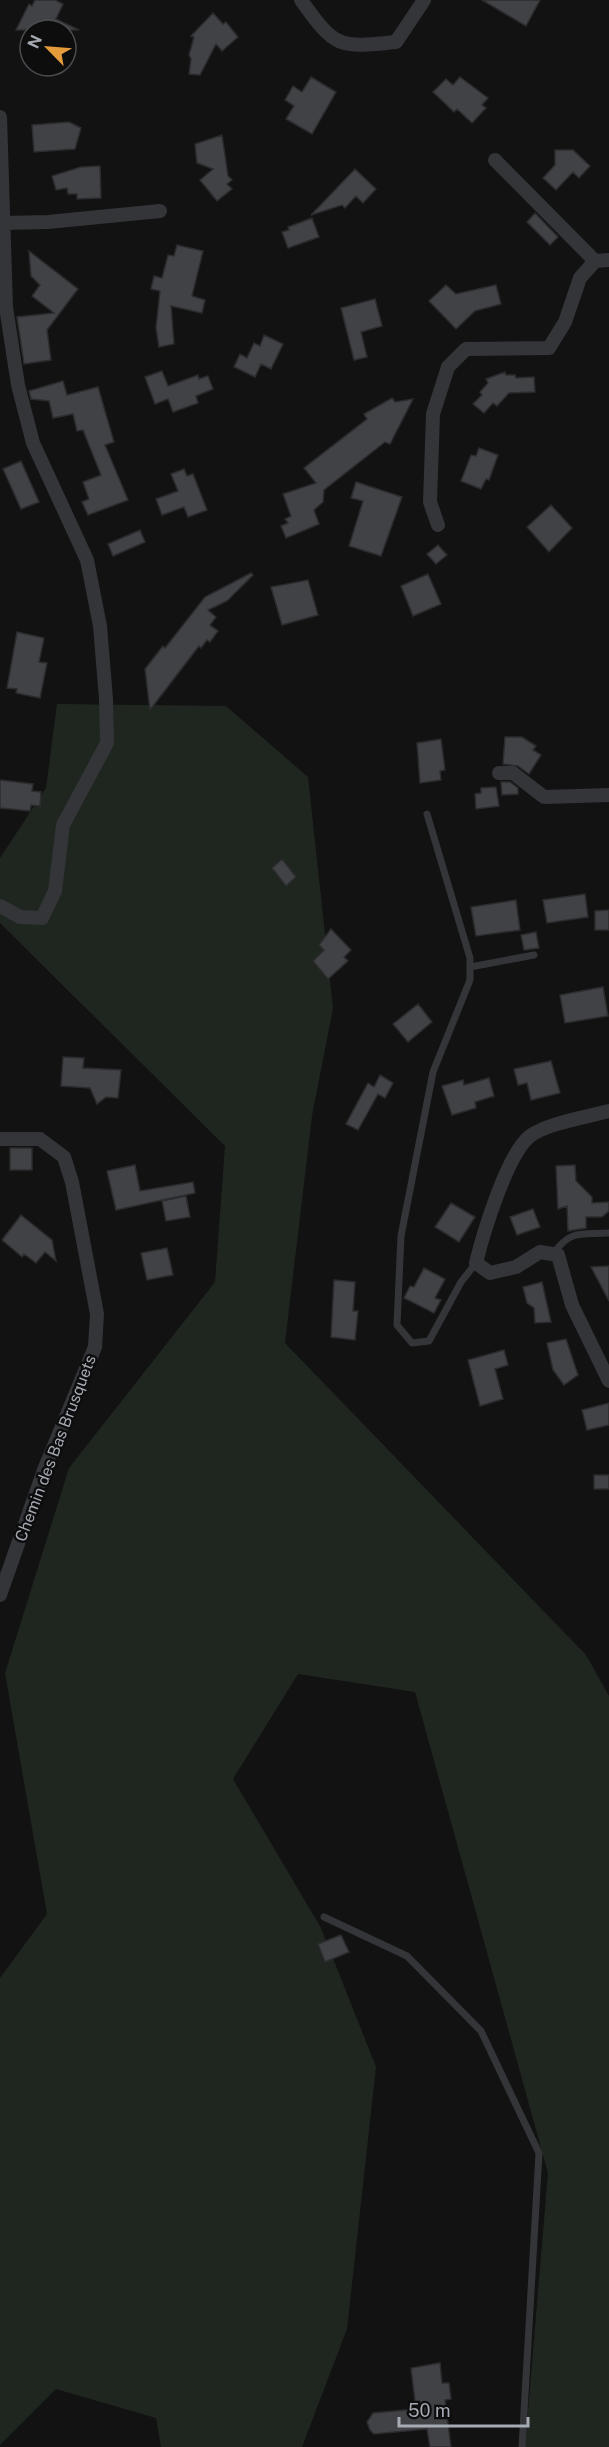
<svg xmlns="http://www.w3.org/2000/svg" width="609" height="2447" font-family="'Public Sans',sans-serif">
	<rect width="100%" height="100%" fill="#121213"/>
	<path fill="#1f261f" d="M57 704 226 706 308 777 333 1008 312 1116 285 1343 586 1655 609 1696V2447H525L548 2173 415 1692 298 1674 233 1779 321 1928 376 2067 347 2329 302 2447H161L156 2418 56 2389 0 2445V1978L47 1914 5 1673 69 1468 215 1282 225 1146 0 923V858L46 788Z"/>
	<path fill="#414246" stroke="#2c2c2f" stroke-width="1.5" d="M35 0H55L63 4 56 19 79 30H16L29 4 32 6Z
		M482 0H540L526 26Z
		M213 13 223 24 226 22 238 37 222 51 216 44 200 75 189 74 191 59 189 55 194 37 191 36Z
		M311 77 336 92 312 134 286 119 294 106 285 100 293 86 302 92Z
		M460 77 488 98 482 105 486 108 472 123 457 109 454 112 433 92 446 79 453 85Z
		M69 122 81 128 75 149 34 152 32 125Z
		M222 135 228 176 232 180 227 184 232 189 217 201 200 180 213 169 197 163 195 144Z
		M555 150H573L590 166 579 178 573 172 556 190 543 178 555 165Z
		M100 166 101 198 77 199V194H68L67 188 56 190 52 176 81 167Z
		M355 169 376 189 363 203 356 196 345 208 342 205 311 215Z
		M535 213 558 237 550 245 527 222Z
		M312 218 319 237 288 248 282 232 289 230 288 227Z
		M177 245 203 251 192 296 205 300 202 313 171 306 174 344 159 347 156 328 160 291 151 289 154 276 162 278 168 255 174 256Z
		M29 251 78 289 47 330 51 360 24 364 17 317 54 313 32 296 40 285 31 276Z
		M446 285 456 294 496 285 501 304 475 311 456 329 429 301Z
		M375 299 382 326 361 332 367 357 354 360 341 308Z
		M264 335 283 344 271 369 261 364 255 377 234 367 240 354 247 358 254 343 260 346Z
		M162 371 168 386 198 375 199 379 208 376 213 389 196 396 198 403 173 412 168 399 155 404 145 377Z
		M505 372 506 375H515L516 378 534 377 535 392 509 393 497 406 493 403 484 413 473 404 482 395 480 392 488 383 486 379Z
		M63 381 67 395 98 387 114 442 105 445 128 500 88 515 82 502 89 499 83 482 101 475 83 430 77 431 73 414 53 418 49 401 31 399 29 391Z
		M392 398 395 402 413 399 390 444 385 442 324 490 323 502 314 510 319 524 286 538 281 526 288 523 285 519 291 516 283 494 316 483 304 468 367 419 364 414Z
		M479 448 498 455 489 480 486 479 481 489 461 481 471 455 476 456Z
		M21 461 39 502 21 509 3 469Z
		M184 469 187 476 193 474 207 510 188 517 184 507 162 515 156 499 178 491 171 474Z
		M356 482 402 497 381 556 349 546 363 501 351 498Z
		M551 505 572 528 549 552 527 527Z
		M140 530 145 542 113 556 108 544Z
		M438 545 447 555 436 564 427 554Z
		M251 573 253 575 227 601 208 610 216 617 210 625 218 631 210 642 207 640 201 648 199 646 150 710 145 669 163 646 165 648 205 597Z
		M428 574 441 604 413 616 401 586Z
		M308 580 318 615 282 625 271 587Z
		M17 632 44 638 39 662 47 663 40 698 16 693 17 689 7 688Z
		M505 737H522L536 746 533 750 541 755 529 774 518 766 503 764Z
		M441 739 445 770 440 771 441 780 420 783 417 743Z
		M0 780 33 784 32 791 41 792 40 806 31 805 30 811 0 808Z
		M510 782 518 788V794L502 795 501 782Z
		M496 787 499 806 476 809 475 794 481 793V788Z
		M282 859 296 877 286 886 272 868Z
		M585 894 588 917 547 923 543 900Z
		M516 900 520 930 476 936 471 907Z
		M609 910V930H595V911Z
		M331 929 351 950 344 957 348 961 328 979 313 961 324 950 319 945Z
		M536 932 539 948 524 950 521 935Z
		M603 987 608 1016 565 1023 560 995Z
		M418 1004 432 1022 408 1042 393 1024Z
		M63 1057 84 1058 83 1068 121 1070 118 1098 106 1097 97 1104 90 1088 61 1086Z
		M551 1061 560 1093 531 1100 527 1083 518 1085 514 1069Z
		M380 1075 393 1083 385 1098 378 1094 358 1130 346 1124 368 1083 374 1087Z
		M489 1078 494 1096 475 1102 476 1108 452 1115 442 1086 463 1080 464 1085Z
		M10 1148H32V1170H10Z
		M135 1165 140 1191 193 1182 195 1193 116 1210 107 1171Z
		M575 1165 576 1181 592 1197V1203L609 1202V1211L602 1217H586V1228L568 1231 567 1206 558 1209 556 1166Z
		M186 1196 190 1217 166 1221 162 1201Z
		M451 1203 475 1217 459 1242 435 1227Z
		M533 1209 540 1227 517 1235 510 1217Z
		M21 1215 52 1240 56 1261 45 1252 36 1263 24 1254 22 1257 2 1240Z
		M167 1248 173 1275 147 1280 141 1253Z
		M609 1266V1301L591 1267Z
		M424 1268 445 1279 435 1298 441 1300 434 1313 404 1298 410 1286 414 1287Z
		M334 1280 355 1282 353 1311H358L355 1340 331 1337Z
		M542 1282 551 1322 535 1323 534 1308 527 1303 523 1287Z
		M566 1339 578 1375 564 1385 553 1370 547 1343Z
		M504 1350 508 1365 495 1369 503 1399 480 1406 468 1360Z
		M609 1403V1425L587 1430 582 1410Z
		M594 1475H609V1489H594Z
		M341 1935 349 1952 325 1962 318 1944Z
		M440 2363 442 2383H449L451 2399 445 2400 451 2447H430L427 2429 374 2434 370 2430 367 2422 373 2413 416 2409 411 2368Z"/>
	<g fill="none" stroke-linecap="round" stroke-linejoin="round">
		<path stroke="#333538" stroke-width="7" d="M427 814 470 958V980L433 1072 401 1236 397 1325 412 1343 429 1341 461 1282 476 1263
			M470 967 534 955
			M553 1254C571 1229 580 1235 609 1233
			M324 1917 407 1956 481 2031 539 2153 522 2447"/>
		<path stroke="#333538" stroke-width="14" d="M301 0C335 48 338 48 396 42L424 0
			M0 117 6 307 18 385 33 443 87 560 100 626 106 699 107 743 63 825 55 891 42 918 20 917 0 906
			M495 160 595 261 609 260
			M3 223 48 222 160 211
			M438 525 430 502 433 414 448 367 466 349 549 348 565 322 580 278 595 261
			M499 773H513L544 797 609 795
			M609 1111C587 1117 548 1123 530 1136 507 1154 483 1234 476 1263L490 1273 516 1267 540 1252 558 1255 572 1305 609 1381
			M0 1139H40L64 1157 72 1182 97 1314 95 1347 44 1470 0 1595"/>
	</g>
	<g text-anchor="middle" stroke-width="5" stroke-linejoin="round" paint-order="stroke">
		<g font-size="16" fill="#a5aab3" stroke="#0d0d0e">
			<text transform="translate(55 1448) rotate(-69)" y="6">Chemin des Bas Brusquets</text>
		</g>
	</g>
	<g transform="translate(48 48) rotate(295)"><circle r="28" fill="#0d0d0e" stroke="#4a4c50" stroke-width="1.5"/>
	<path d="M0-4.5L10 22L0 15L-10 22Z" fill="#e39b3b"/>
	<text y="-9" font-size="16" font-weight="bold" text-anchor="middle" fill="#a5aab3">N</text>
	</g>
	<path d="M399 2417v9h129v-9" fill="none" stroke="#a5aab3" stroke-width="3"/>
	<text x="408" y="2417" font-size="18" fill="#a5aab3" stroke="#0d0d0e" stroke-width="4.5" paint-order="stroke">50 m</text>
</svg>
